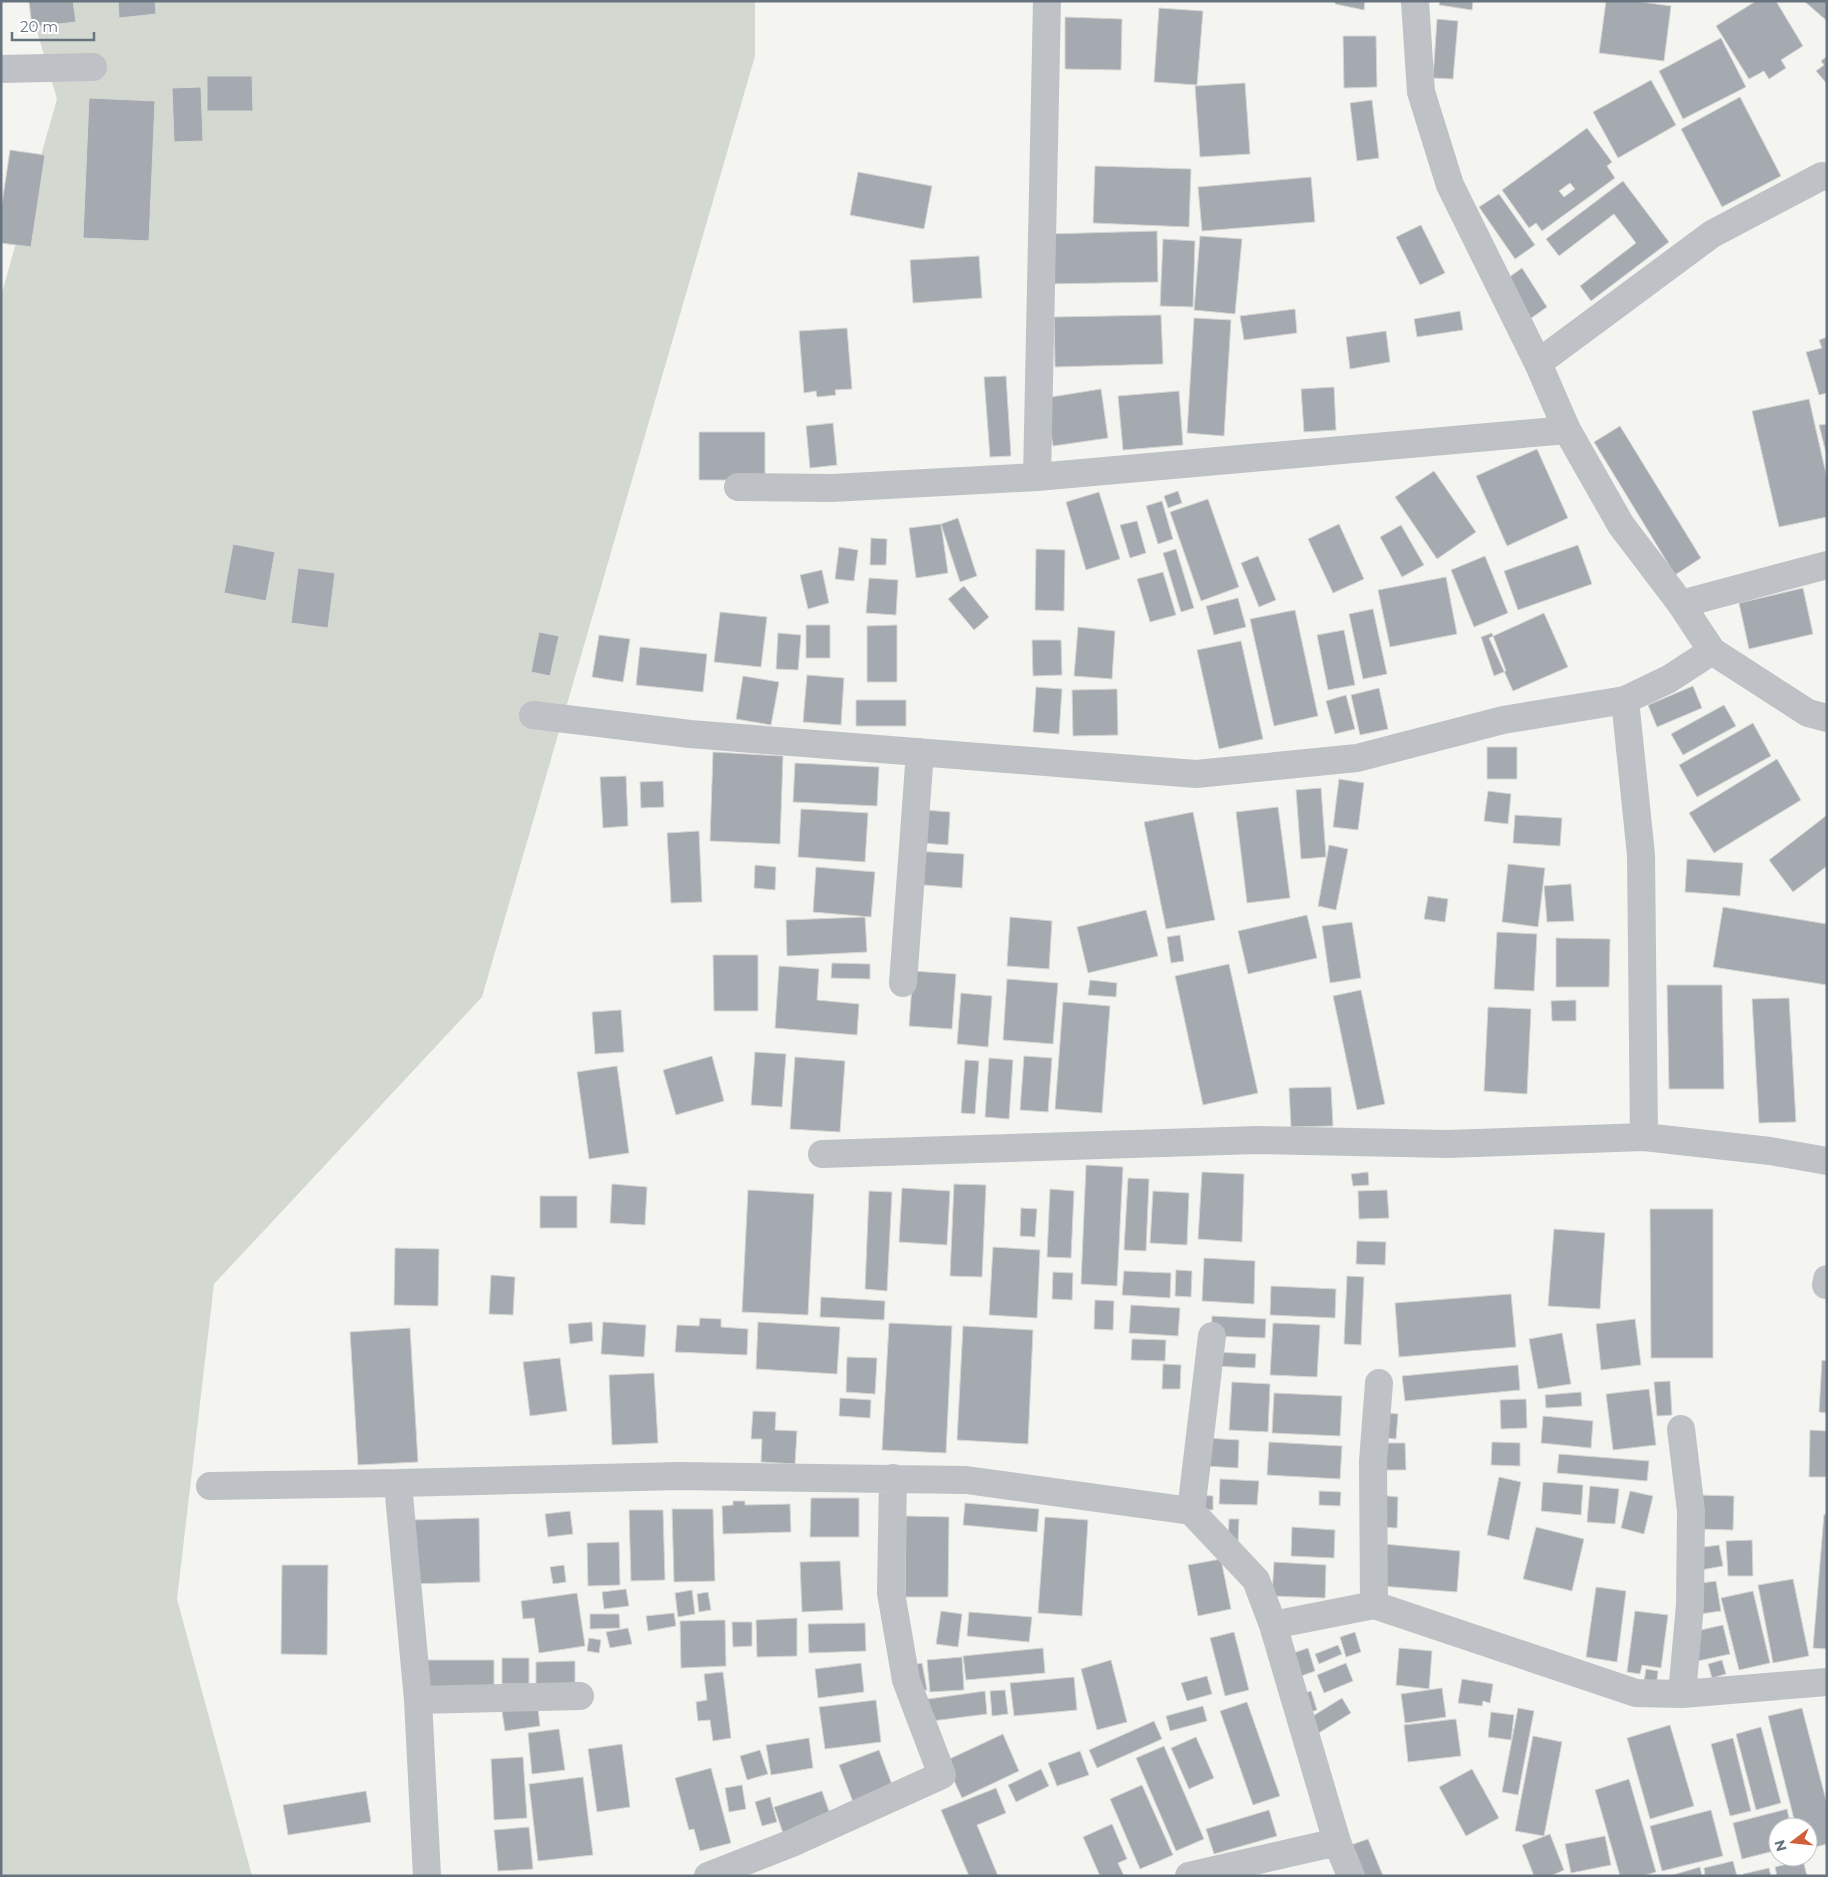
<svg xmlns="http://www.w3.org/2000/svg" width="1828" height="1877" font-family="Montserrat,sans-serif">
	<rect width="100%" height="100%" fill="#f4f4f1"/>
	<path fill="#d3d9d1" d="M28 1H755V56L482 997 214 1284 177 1599 252 1876H1V296L57 99Z"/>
	<path fill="#a4aab0" stroke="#d6d6d4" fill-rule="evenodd" d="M29 1H73L76 22 32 27Z
		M118 1H155L156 14 119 18Z
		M1335 1H1365L1364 10 1335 4Z
		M1440 1H1473L1472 10 1439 5Z
		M1606 1H1634L1671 6 1664 61 1599 53Z
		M1756 1H1776L1803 46 1781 60 1786 68 1769 79 1764 71 1749 79 1716 26Z
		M1804 1H1827V21Z
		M1159 8 1203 11 1197 85 1154 82Z
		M1065 17 1122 19 1121 70 1065 69Z
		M1437 19 1458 21 1453 79 1433 78Z
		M1343 36H1376L1377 87 1344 88Z
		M1721 38 1746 87 1683 119 1659 71Z
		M1826 57 1827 58V84L1816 71 1824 65 1821 61Z
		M207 76H252L253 111H207Z
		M1651 80 1676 125 1618 158 1593 112Z
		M1245 83 1250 154 1200 157 1195 86Z
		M201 87 203 141 174 142 172 88Z
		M1740 97 1781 176 1722 207 1681 129Z
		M89 98 155 101 149 241 83 238Z
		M1372 100 1379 158 1357 161 1350 103Z
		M1587 128 1612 162 1607 166 1615 178 1542 231 1536 223 1529 228 1502 190ZM1570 183 1575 189 1564 197 1559 191Z
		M10 150 45 155 31 247 1 243V210Z
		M1095 166 1191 169 1189 227 1093 223Z
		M858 172 932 186 924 229 850 215Z
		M1311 177 1315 222 1202 231 1198 187Z
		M1623 181 1669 242 1591 301 1580 286 1636 243 1614 214 1559 256 1546 239Z
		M1499 194 1535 245 1515 259 1479 207Z
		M1421 225 1445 273 1420 285 1396 237Z
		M1157 231 1158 282 1048 284 1047 234Z
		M1200 236 1242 239 1235 314 1194 310Z
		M1163 239 1195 241 1193 307 1160 306Z
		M979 256 982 298 913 303 910 260Z
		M1522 268 1547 307 1527 321 1501 283Z
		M1295 309 1297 333 1244 340 1240 316Z
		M1460 311 1463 330 1417 337 1414 319Z
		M1161 315 1163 364 1055 367 1054 317Z
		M1194 318 1231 320 1224 436 1187 433Z
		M847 328 852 389 835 390 836 395 817 397 816 391 804 393 799 331Z
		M1386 331 1390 362 1350 369 1346 337Z
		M1827 337V393L1819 395 1806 352 1822 348 1819 340Z
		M1006 376 1011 456 990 457 984 377Z
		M1334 387 1336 430 1304 432 1301 389Z
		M1101 389 1108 438 1053 446 1045 398Z
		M1179 391 1183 445 1123 450 1118 396Z
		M1809 399 1827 478V517L1779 527 1752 411Z
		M833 423 837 465 810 468 806 426Z
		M1827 424V457L1819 425Z
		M1620 426 1701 558 1675 575 1594 442Z
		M699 432H765V480H699Z
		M1537 449 1568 518 1507 546 1476 476Z
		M1434 471 1476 532 1437 559 1395 497Z
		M1178 491 1182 503 1168 508 1164 496Z
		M1099 492 1120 559 1086 570 1066 502Z
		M1208 499 1239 587 1201 601 1170 512Z
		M1162 501 1173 539 1158 544 1146 506Z
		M958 518 977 576 960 582 941 524Z
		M1137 521 1146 553 1130 558 1120 525Z
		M941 524 948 573 916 578 909 528Z
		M1339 524 1364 579 1333 593 1308 539Z
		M1401 525 1424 565 1402 577 1380 537Z
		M871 538 887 539 886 565H870Z
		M233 544 275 552 266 601 224 593Z
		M1578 545 1592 584 1518 610 1504 571Z
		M839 547 858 550 854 581 835 579Z
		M1036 549 1065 550 1064 611 1035 610Z
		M1176 549 1194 608 1181 612 1163 553Z
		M1258 556 1276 600 1259 607 1241 563Z
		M1485 556 1508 613 1474 627 1451 570Z
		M298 568 335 573 328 628 291 623Z
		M822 570 829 603 808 609 800 575Z
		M1163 572 1176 615 1150 622 1137 579Z
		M1446 577 1457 634 1390 647 1378 590Z
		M869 578 898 580 896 615 866 613Z
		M964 586 989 617 974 630 948 599Z
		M1803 588 1813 634 1749 649 1739 603Z
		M1238 598 1246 627 1214 635 1206 606Z
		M1373 609 1387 674 1363 679 1349 614Z
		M1295 610 1318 716 1274 726 1250 619Z
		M720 612 767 617 761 667 714 662Z
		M1544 613 1568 667 1513 691 1489 638Z
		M806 625H830V658H806Z
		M897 625V682H867V626Z
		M1078 627 1115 631 1112 679 1074 676Z
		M1344 630 1355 685 1328 690 1317 635Z
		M539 632 559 636 550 676 531 672Z
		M778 633 801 635 798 670 776 669Z
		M1492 633 1506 671 1494 676 1481 637Z
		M599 635 630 639 623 682 592 677Z
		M1032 640H1061L1062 675 1033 676Z
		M1241 641 1263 739 1219 749 1197 650Z
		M640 647 707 654 703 692 636 685Z
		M807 675 844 678 841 725 803 722Z
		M743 676 779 682 771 725 736 719Z
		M1693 686 1702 708 1657 727 1648 705Z
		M1036 687 1062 689 1059 734 1033 732Z
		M1379 688 1388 729 1360 735 1351 695Z
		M1117 689 1118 735 1073 736 1072 690Z
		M1346 695 1355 729 1335 734 1326 701Z
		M856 700H906V726H856Z
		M1724 705 1736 726 1683 755 1671 734Z
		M1753 723 1771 756 1697 797 1679 765Z
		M1487 747H1517V779H1487Z
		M713 752 783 756 780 844 710 841Z
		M1777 759 1801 800 1714 853 1689 813Z
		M795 763 879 767 877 806 793 802Z
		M626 776 628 826 603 828 600 777Z
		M1339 779 1364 783 1358 830 1333 827Z
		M663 781 664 807 641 808 640 782Z
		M1321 788 1326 857 1301 859 1296 790Z
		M1488 791 1511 794 1508 824 1484 821Z
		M1278 807 1290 898 1247 903 1236 812Z
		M801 809 868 813 865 862 798 857Z
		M925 810 950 812 948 845 923 843Z
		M1193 812 1215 920 1166 929 1144 822Z
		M1515 815 1562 818 1560 846 1513 843Z
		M1827 815V866L1793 892 1769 860Z
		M699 831 702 902 671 903 667 833Z
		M1329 845 1348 849 1336 910 1318 906Z
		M915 851 964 854 962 888 912 884Z
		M1687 859 1743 863 1740 896 1685 892Z
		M1508 864 1545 868 1538 927 1502 922Z
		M755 865 776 867 775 890 754 888Z
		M816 867 875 872 871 917 813 912Z
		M1571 884 1574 921 1547 922 1544 886Z
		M1428 896 1448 899 1445 922 1424 919Z
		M1723 907 1827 924V985L1713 967Z
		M1146 910 1158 956 1088 973 1077 927Z
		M1307 915 1317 958 1248 974 1238 931Z
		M865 917 867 952 787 956 786 920Z
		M1010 917 1052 921 1049 969 1007 966Z
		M1352 922 1361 978 1330 983 1322 926Z
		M1497 932 1537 934 1534 991 1494 989Z
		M1180 935 1184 961 1171 963 1167 937Z
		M1556 938 1610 939 1609 987H1556Z
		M713 955H758V1011H714Z
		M832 963 870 964V979L831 978Z
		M1229 964 1258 1093 1203 1105 1175 976Z
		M779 966 819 969 817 1000 859 1004 857 1035 775 1028Z
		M913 971 956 974 952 1029 909 1026Z
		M1007 979 1058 983 1053 1044 1003 1040Z
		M1090 980 1117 983 1116 997 1088 995Z
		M1667 985H1722L1724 1089H1669Z
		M1361 990 1385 1104 1357 1110 1333 996Z
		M961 993 992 996 988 1047 957 1044Z
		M1789 998 1796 1122 1759 1123 1752 999Z
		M1576 1000V1021H1552L1551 1001Z
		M1063 1002 1110 1006 1102 1113 1055 1109Z
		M1488 1007 1531 1009 1527 1094 1484 1091Z
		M621 1010 624 1052 595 1054 592 1012Z
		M755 1052 786 1054 782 1107 751 1105Z
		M712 1056 724 1101 676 1115 663 1070Z
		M1024 1056 1052 1058 1048 1112 1020 1110Z
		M795 1057 845 1061 840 1132 790 1129Z
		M989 1058 1013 1060 1009 1119 985 1117Z
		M965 1060 979 1061 975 1114 961 1113Z
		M617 1066 629 1153 589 1159 577 1072Z
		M1331 1087 1333 1126 1291 1127 1289 1088Z
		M1086 1165 1123 1167 1117 1286 1081 1284Z
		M1202 1172 1244 1174 1242 1242 1198 1239Z
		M1368 1172 1369 1185 1353 1186 1351 1174Z
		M1128 1178 1149 1179 1146 1251 1124 1250Z
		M612 1184 647 1187 645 1225 610 1223Z
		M954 1184 986 1185 982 1277 950 1276Z
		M902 1188 950 1191 947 1245 899 1242Z
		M1050 1189 1074 1191 1071 1258 1047 1257Z
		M748 1190 814 1194 808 1315 742 1312Z
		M1387 1190 1389 1218 1359 1219 1358 1191Z
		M869 1191 892 1192 887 1291 865 1289Z
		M1153 1191 1189 1193 1187 1245 1150 1243Z
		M540 1196H577V1228H540Z
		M1021 1208 1037 1209 1035 1237 1020 1236Z
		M1650 1209H1713V1358H1651Z
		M1554 1229 1605 1233 1600 1309 1548 1306Z
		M1357 1241 1386 1242 1385 1265 1356 1264Z
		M993 1247 1040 1250 1037 1318 989 1315Z
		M395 1248 439 1249 438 1306 394 1305Z
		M1204 1258 1255 1261 1254 1304 1202 1301Z
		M1176 1270 1192 1271 1191 1297 1175 1296Z
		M1124 1271 1171 1273 1170 1298 1122 1295Z
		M1053 1272 1073 1273 1072 1300 1052 1299Z
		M491 1275 515 1277 513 1315 489 1314Z
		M1347 1276 1364 1277 1361 1345 1344 1344Z
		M1271 1286 1336 1289 1335 1318 1270 1315Z
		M1511 1294 1516 1347 1399 1357 1395 1303Z
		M821 1297 885 1301 884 1320 820 1317Z
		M1095 1300 1114 1301 1113 1330 1094 1329Z
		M1131 1305 1180 1308 1178 1336 1129 1333Z
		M1212 1316 1266 1319 1265 1338 1211 1336Z
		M700 1318 721 1319V1327L748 1329 747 1355 675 1352 677 1325 699 1326Z
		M1635 1319 1641 1365 1601 1370 1596 1324Z
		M592 1322 593 1341 570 1344 568 1324Z
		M603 1322 646 1325 644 1357 601 1354Z
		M758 1322 840 1327 837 1374 756 1369Z
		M889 1323 952 1326 946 1453 882 1450Z
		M1273 1323 1320 1325 1317 1377 1270 1375Z
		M963 1326 1033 1330 1028 1444 957 1440Z
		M410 1328 418 1462 358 1465 350 1332Z
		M1562 1333 1571 1384 1538 1389 1529 1339Z
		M1132 1339 1166 1340 1165 1361 1131 1360Z
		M1214 1352 1256 1354 1255 1368 1213 1366Z
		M847 1357 877 1358 875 1394 846 1392Z
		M560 1358 567 1411 530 1416 523 1362Z
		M1822 1360 1827 1361V1413L1819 1412Z
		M1163 1364 1181 1365 1180 1389H1162Z
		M1518 1365 1520 1390 1405 1401 1402 1376Z
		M654 1373 658 1443 612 1445 609 1375Z
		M1670 1381 1672 1415 1657 1416 1654 1382Z
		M1232 1382 1270 1384 1268 1432 1229 1430Z
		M1649 1389 1656 1445 1613 1450 1606 1394Z
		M1581 1392 1582 1406 1546 1408 1545 1395Z
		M1274 1393 1342 1396 1340 1436 1272 1433Z
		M840 1398 871 1400 870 1418 839 1416Z
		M1526 1399 1527 1428 1501 1429 1500 1400Z
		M753 1411 776 1412 775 1430 797 1431 795 1464 761 1462 762 1439H751Z
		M1379 1412 1398 1414 1396 1439 1377 1437Z
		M1543 1416 1593 1421 1591 1448 1541 1443Z
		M1810 1430 1827 1431V1477H1809Z
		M1206 1438 1239 1440 1238 1468 1205 1466Z
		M1269 1442 1342 1446 1340 1479 1267 1475Z
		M1492 1442 1520 1443V1466L1491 1465Z
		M1385 1443H1405L1406 1470H1385Z
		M1559 1454 1649 1461 1647 1481 1557 1473Z
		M1499 1477 1521 1482 1509 1540 1487 1535Z
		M1220 1479 1259 1481 1257 1505 1219 1504Z
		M1543 1482 1583 1485 1581 1515 1541 1511Z
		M1590 1486 1619 1489 1615 1524 1587 1522Z
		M1319 1491 1341 1492 1340 1506 1319 1505Z
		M1630 1491 1653 1496 1644 1534 1621 1528Z
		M1197 1495 1213 1496V1510L1197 1509Z
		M1378 1495 1398 1497 1397 1528 1376 1527Z
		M1698 1495 1734 1496 1733 1530 1697 1529Z
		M811 1498H859V1537H810Z
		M733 1501H745V1505L790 1504 791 1532 723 1534 722 1506 733 1505Z
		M965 1503 1039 1509 1037 1532 963 1525Z
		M672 1509H713L715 1581 674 1582Z
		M629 1510H663L665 1580 631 1581Z
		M570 1511 573 1534 548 1537 545 1514Z
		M1824 1514 1827 1515V1649L1813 1648Z
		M906 1516 949 1517 948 1597H905Z
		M1045 1517 1088 1520 1082 1616 1038 1613Z
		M479 1518 480 1582 412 1584 411 1520Z
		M1229 1519H1239L1238 1544H1228Z
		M1292 1527 1335 1530 1334 1558 1291 1556Z
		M1536 1527 1584 1539 1572 1591 1523 1579Z
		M1752 1540 1753 1576H1728L1726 1541Z
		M619 1542 620 1585 588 1586 587 1543Z
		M1384 1544 1460 1551 1457 1592 1381 1586Z
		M1719 1545 1723 1566 1701 1570 1697 1548Z
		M1221 1559 1231 1609 1198 1616 1188 1565Z
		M840 1561 843 1610 802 1612 800 1562Z
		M1274 1562 1326 1565 1325 1598 1272 1596Z
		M282 1565H328L327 1655 281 1654Z
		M564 1565 566 1582 553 1584 550 1567Z
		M1793 1579 1809 1656 1773 1663 1758 1585Z
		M1716 1581 1721 1611 1700 1614 1695 1584Z
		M1596 1587 1626 1591 1617 1662 1586 1657Z
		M626 1589 629 1606 604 1609 602 1592Z
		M692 1590 695 1614 678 1617 675 1593Z
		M1753 1591 1770 1663 1739 1670 1721 1598Z
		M708 1592 711 1610 699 1612 697 1594Z
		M577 1593 585 1646 539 1653 534 1618 523 1619 521 1601Z
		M941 1611 962 1614 958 1647 936 1644Z
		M1635 1611 1668 1615 1661 1668 1642 1665 1640 1674 1627 1672Z
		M969 1612 1032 1617 1029 1642 967 1636Z
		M674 1613 676 1626 648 1631 646 1616Z
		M590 1614H619L620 1628 590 1629Z
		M797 1618V1656L757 1657 756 1620Z
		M725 1620 726 1666 681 1668 680 1621Z
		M732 1622H752V1646L733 1647Z
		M865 1623 866 1651 809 1653 808 1624Z
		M1723 1625 1730 1654 1698 1661 1692 1632Z
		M628 1628 632 1644 610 1648 606 1632Z
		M1234 1632 1249 1690 1225 1696 1210 1638Z
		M1355 1632 1361 1652 1346 1657 1340 1637Z
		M589 1638 601 1640 599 1653 587 1651Z
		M1338 1645 1342 1654 1319 1664 1315 1654Z
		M1043 1648 1045 1673 966 1680 963 1656Z
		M1308 1648 1315 1671 1293 1679 1285 1656Z
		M1399 1648 1432 1651 1429 1689 1396 1685Z
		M962 1657 964 1690 930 1692 927 1660Z
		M502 1658H529V1684H502Z
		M422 1660H494V1690H422Z
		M1111 1660 1127 1722 1097 1730 1081 1669Z
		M1722 1660 1726 1674 1712 1678 1708 1664Z
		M575 1661V1685H536V1662Z
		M861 1663 864 1692 818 1698 815 1669Z
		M922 1663 927 1690 914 1692 909 1666Z
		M1346 1663 1353 1681 1324 1693 1317 1675Z
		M1646 1669 1658 1671 1656 1690 1643 1688Z
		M723 1672 731 1738 713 1741 710 1720 698 1721 696 1702 707 1700 704 1674Z
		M1207 1676 1212 1694 1187 1701 1181 1683Z
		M1074 1677 1077 1710 1014 1716 1010 1683Z
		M1462 1679 1493 1684 1490 1703 1483 1701 1482 1706 1458 1703Z
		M1442 1688 1446 1717 1405 1723 1401 1694Z
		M1005 1690 1008 1714 992 1716 990 1691Z
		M985 1691 987 1714 924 1722 921 1700Z
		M1311 1691 1317 1710 1305 1714 1299 1695Z
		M1342 1698 1351 1713 1317 1734 1308 1719Z
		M537 1700 540 1726 505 1731 501 1705Z
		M876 1700 881 1742 825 1749 819 1707Z
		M1247 1702 1280 1796 1253 1805 1220 1711Z
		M1203 1706 1207 1721 1170 1731 1166 1716Z
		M1518 1708 1534 1711 1518 1795 1502 1792Z
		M1802 1708 1827 1804V1844L1808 1849V1827H1796L1768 1716Z
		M1491 1712 1514 1715 1511 1740 1488 1737Z
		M1456 1719 1461 1756 1408 1762 1404 1725Z
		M1154 1721 1162 1739 1097 1768 1089 1750Z
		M1670 1725 1694 1806 1650 1819 1627 1738Z
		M1761 1727 1781 1803 1756 1810 1736 1734Z
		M559 1729 565 1770 532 1774 528 1733Z
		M1003 1734 1019 1771 962 1798 945 1761Z
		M1533 1736 1562 1742 1544 1836 1515 1831Z
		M1196 1737 1214 1778 1189 1789 1171 1748Z
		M809 1738 813 1768 771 1775 766 1745Z
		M1733 1738 1751 1811 1730 1816 1711 1744Z
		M622 1744 630 1807 597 1812 588 1749Z
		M1164 1746 1204 1839 1176 1851 1136 1758Z
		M760 1750 768 1774 747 1780 740 1756Z
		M879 1750 893 1787 853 1802 839 1765Z
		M1080 1751 1089 1775 1057 1786 1048 1763Z
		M523 1757 527 1818 494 1820 491 1759Z
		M711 1768 731 1843 700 1851 694 1829 689 1830 675 1778Z
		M1041 1769 1049 1786 1016 1802 1008 1785Z
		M1472 1769 1499 1818 1466 1836 1439 1787Z
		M583 1777 593 1855 538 1861 529 1784Z
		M1629 1779 1656 1872 1643 1876H1620L1595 1790Z
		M742 1785 746 1809 729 1812 725 1788Z
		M1142 1785 1173 1855 1140 1869 1110 1799Z
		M996 1788 1006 1813 977 1825 998 1876H969L941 1810Z
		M366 1791 371 1822 288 1835 283 1805Z
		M822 1791 831 1817 783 1833 774 1807Z
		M770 1797 777 1822 762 1826 755 1802Z
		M1787 1809 1791 1827H1778V1850L1742 1859 1733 1823Z
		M1269 1810 1277 1836 1214 1854 1206 1829Z
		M1711 1810 1723 1856 1662 1871 1650 1826Z
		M1112 1824 1127 1859 1118 1863 1124 1876H1100L1083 1837Z
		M529 1827 533 1869 498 1871 494 1830Z
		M1550 1834 1564 1870 1551 1876H1534L1522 1845Z
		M1605 1836 1611 1865 1571 1873 1565 1844Z
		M1368 1839 1383 1876H1360L1348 1846Z
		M1803 1860 1807 1876H1777L1775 1867Z
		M1733 1861 1737 1876H1705L1704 1868Z
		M1700 1867 1702 1876H1669Z
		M1769 1868 1771 1876H1744L1743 1874Z"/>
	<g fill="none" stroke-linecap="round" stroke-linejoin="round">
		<path stroke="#bec1c5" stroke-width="28" d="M1 69 93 67
			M1538 363 1712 234 1822 176 1827 177
			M1037 477 1047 1
			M738 487 832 488 1037 477 1567 430
			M1681 604 1827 565
			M1625 700 1641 855 1644 1137
			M533 715 690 734 1196 774 1357 758 1503 720 1625 700 1669 679 1712 651
			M903 983 920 752
			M822 1154 1257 1140 1447 1144 1644 1137 1770 1151 1827 1161
			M1826 1285 1827 1279
			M1681 1429 1691 1511 1690 1605 1682 1694
			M210 1486 399 1483
			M1191 1511 1212 1336
			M1374 1605 1373 1461 1379 1383
			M1273 1625 1374 1605 1636 1693 1682 1694 1827 1682
			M580 1696 418 1700 399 1495V1483L679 1476 966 1480 1191 1511 1256 1580 1273 1625 1337 1842 1351 1876
			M418 1700 427 1876
			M708 1876 792 1843 942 1775 906 1680 891 1593 893 1478
			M1189 1876 1337 1842"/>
		<path stroke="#bec1c5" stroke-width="28" d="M1415 1 1421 92 1450 185 1538 363 1567 430 1621 525 1681 604 1712 651 1808 713 1827 718"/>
	</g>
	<rect width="1828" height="1877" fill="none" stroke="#67737f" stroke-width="5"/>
	<g transform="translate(1793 1842) rotate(254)"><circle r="24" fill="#ffffff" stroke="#c2c7cc"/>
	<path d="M0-4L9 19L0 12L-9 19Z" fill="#ce5f38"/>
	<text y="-8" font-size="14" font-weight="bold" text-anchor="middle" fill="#67737f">N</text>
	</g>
	<path d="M12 32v8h82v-8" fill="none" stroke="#67737f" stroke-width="2.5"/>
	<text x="20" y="32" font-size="15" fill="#67737f" stroke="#ffffff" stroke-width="4" paint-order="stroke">20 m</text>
</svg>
